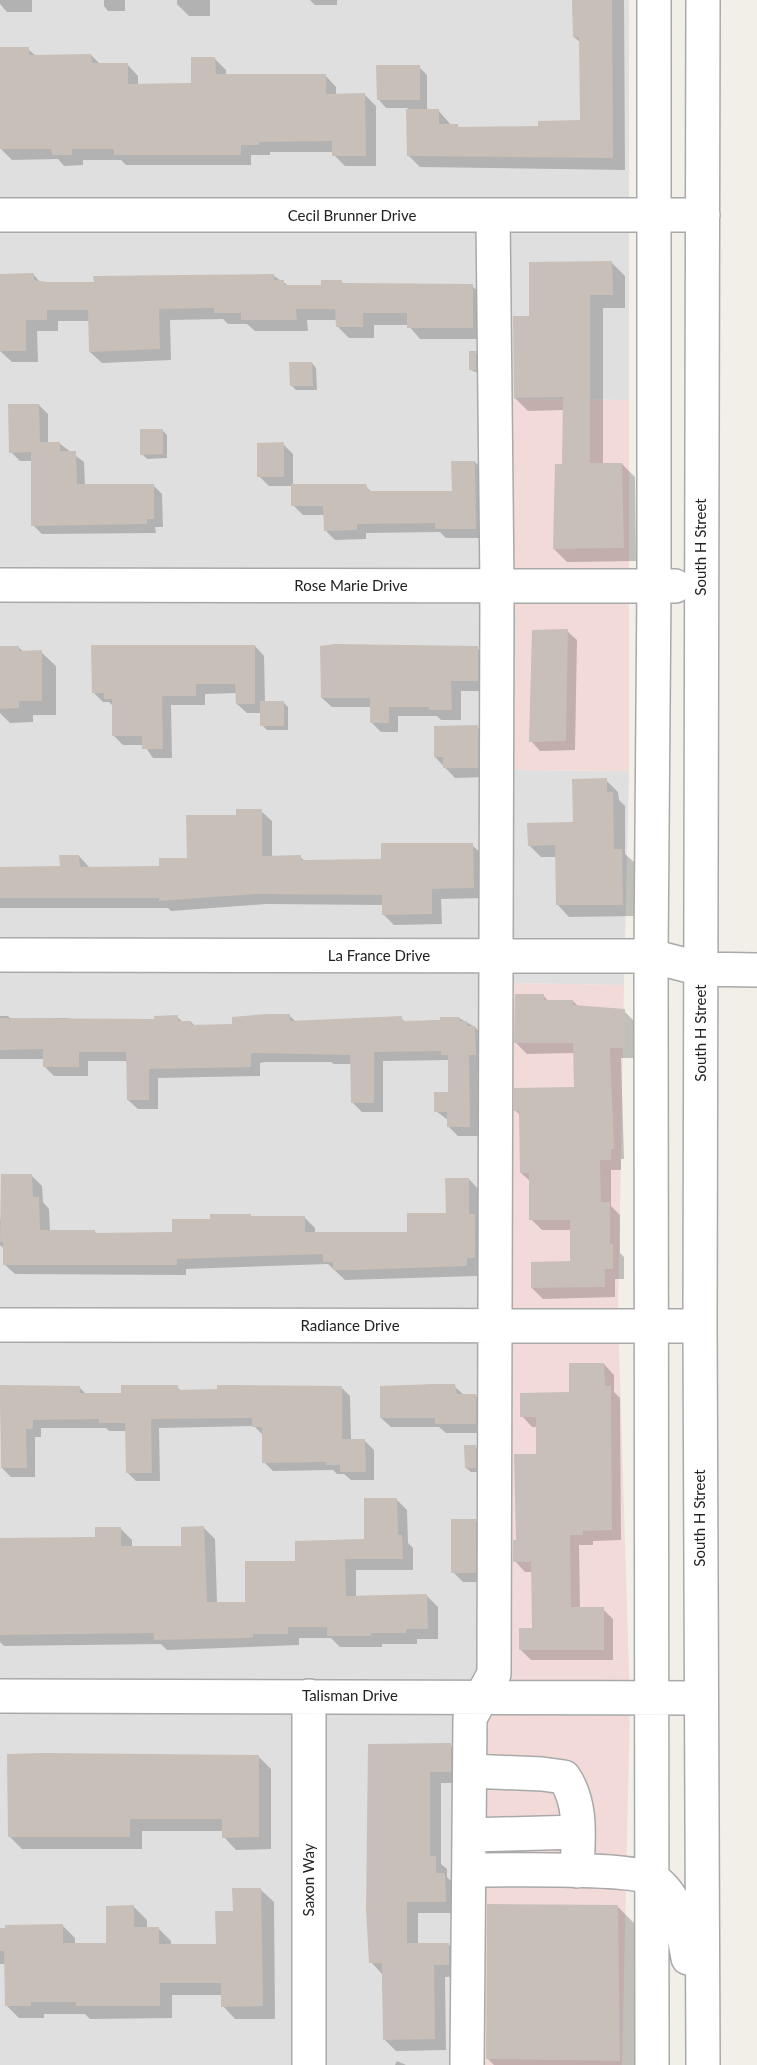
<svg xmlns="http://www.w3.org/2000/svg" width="757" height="2065" font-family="Lato,sans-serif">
	<rect width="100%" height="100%" fill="#f2efe9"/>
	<path fill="#e0dfdf" d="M0 0H629V400L502 399V553L517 618 513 770 629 771 624 985 511 983 479 2065H0Z"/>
	<path fill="#f2dad9" d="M502 399 629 400V771L513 770 517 618 502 553Z
		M511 983 624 985 618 1315 630 1704 622 2065H479L476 1716Z"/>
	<path fill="#0003" d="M0 0H32V12H7L0 4Z
		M104 0H125V11H108L104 6Z
		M158 0H210V16H189L177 4V0Z
		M310 0H337V5H315Z
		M574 0H624L625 170 420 167 408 155V108H386L379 100 419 67 427 75V110H438L451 125H457L460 129 539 128 582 122 581 43 574 37Z
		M28 49 36 56 91 55 100 64H127L138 76V85L192 84 215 59 226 70V76L325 75 336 87V95H365L376 106V166H345L334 155V152H270V155H251V165H126L121 160H83V165L64 166 58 159 12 160 1 149Z
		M612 263 625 276V308H603V465L622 464 635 477 636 561 567 562 554 549V505H557L563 465 564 410 528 411 515 398 531 317Z
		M0 275H34L41 283 95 284 274 276 289 286H323L341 281 344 284 472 286 484 297 485 339H420L408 325H374V338H349L337 326V320H307L308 331H255L247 324H228L223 319 170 320 171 360 102 363 90 352V321H58V331H37L38 362H12L0 351Z
		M475 352 480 357V374L471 370Z
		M312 363 316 368 317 390H296L291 385Z
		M39 405 48 414V443H59L84 462 85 486 153 485 162 494 163 527H155L156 533 42 534 33 525V461H20L11 452Z
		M162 430 167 435V458L147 459 142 454Z
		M283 444 293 454V485L365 486 373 493 453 492 475 462 485 472V538H446L440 532 366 533V539L335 540 325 530V515H303L293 505 292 486H269L259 476Z
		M567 631 577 640 575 750 540 751 531 741Z
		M255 646 264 656 265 702H283L288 707V730H267L262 725V713H247L237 704V693L205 694V705H171L172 758H153L144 745H123L114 736 113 706 109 702H103L93 692Z
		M0 648H19L24 652H41L56 666V715H33V722L10 723 0 713Z
		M477 648 487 658V691H461V720H441L437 716H398V732H381L372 723V707H332L322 698Z
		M477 727 487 736V777L455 778 435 757Z
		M606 780 618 792 619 800 625 806V854L634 862V916L569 917 557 904V857H541L529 845 574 823Z
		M261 811 272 821V857H300L305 861H383L472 845 483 855 484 898 441 899 442 924 394 925 383 914V905L266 904 171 911 168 908H0V868L61 867 79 856 89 867H160L188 859 238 816Z
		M543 995 549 1002 573 1001 579 1007 624 1011 635 1022 636 1058H621L624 1159H621V1170H611V1206L620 1215V1253L624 1257V1279H615V1297L543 1299 532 1288 572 1263 571 1230H542L531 1219 530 1181 521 1173V1116L516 1111 575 1089V1053L527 1054 516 1043Z
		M0 1016H8L11 1019 66 1018 76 1021H155L177 1017 183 1022H191L195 1026 234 1025 290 1016 296 1022 401 1018 406 1023 459 1018 475 1027 484 1037 485 1064H478L479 1136H458L449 1127V1121L436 1111 450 1094 448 1060 383 1061V1112H362L352 1102V1064H334L331 1062H265L260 1063V1076L158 1078V1109H138L128 1100V1061H88V1076H54L44 1066V1059H0Z
		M32 1176 42 1186 43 1202 49 1209 50 1232 94 1231 97 1234H173L211 1220 250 1215 253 1218H305L315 1228V1233L408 1234 447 1214 469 1179 479 1190 485 1268H477V1276L345 1280 328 1264 186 1269V1275L15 1274 4 1264V1249L0 1245V1220Z
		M604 1364 614 1375V1392L620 1398 621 1540 593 1541V1545H579L580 1609H603L613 1619V1660H531L521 1650 533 1629V1572H525L515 1561 538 1456V1427H532L522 1416 571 1394Z
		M454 1386 464 1395H475L485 1405V1433H446L439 1427H391L381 1418Z
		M0 1387H79L87 1395 123 1394 177 1387 181 1391 341 1387 350 1396 351 1441H365L374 1450V1480H351L344 1474H337L333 1470 273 1471 264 1462V1436L254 1426 159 1428 160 1481H136L127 1472V1431H109L106 1428H41V1437H35V1477H11L2 1468Z
		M475 1446 480 1451V1472H471L466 1468Z
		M396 1499 407 1510 408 1543 413 1548V1570H356V1598L427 1596 438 1607V1639H417V1644H382V1647H340L331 1638H299V1645L167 1650 161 1644 4 1646 0 1642V1539H97L120 1528 132 1540V1547H182L204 1528 215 1539 217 1603H247L297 1563 365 1540Z
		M475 1520 485 1530V1582H463L453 1572Z
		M450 1745 462 1756V1783H441V1864L447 1869V1877L456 1886 457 1913H418V1945H449L460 1956V1976L445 1977 446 2050 396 2051 384 2039 382 1974 371 1962 369 1746Z
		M258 1756 271 1769V1849L236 1850 224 1837 223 1831H142V1849H22L9 1836Z
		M261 1890 274 1902 275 2019H235L223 2006 222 1995H172V2018L90 2019 85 2014H44V2018H19L6 2005V1964H0V1929L62 1925 75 1938V1945H108L134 1907 147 1920V1929L158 1928 171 1941V1945H218L234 1913Z
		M618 1907 636 1925 638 2065H494L487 2058Z
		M397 2061 406 2065H395Z"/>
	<path fill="#c7bfb8" d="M572 0H612L613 158 407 156 406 109H439V124H458V127L538 126V121L580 120 579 37H573Z
		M0 47H29V55L91 54 92 63H128V84L191 83V57H215L216 74H326V94L365 93 366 156H332V141L259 142V145H241V155H114V149H72V155H52L51 149H0Z
		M376 65H420V100H377Z
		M612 261 613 295H590V463H622L624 548 553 549 555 464H562L563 397 514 398 513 316H529V262Z
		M34 273V280L47 282H94L93 276 274 274V280H284V285H321V280H342V283L473 284V328H407V313H363V327H336L335 309H296L297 320H241V313H214V308L159 309 160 349 89 352 88 310H47V320H26V351H0V274Z
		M469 351H476V370H469Z
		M289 362H312L313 386H290Z
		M8 404H39L40 442H60V451H76L77 484H154V519H147V524L31 526V452L9 453Z
		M140 429H163V454L140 455Z
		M284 442V477H257V443Z
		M451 461H475L476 529H435V523L357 524V530L324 531 323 506H291V484H366L369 491H452Z
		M568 629 566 741 529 742 532 630Z
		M335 644 478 646V681H451L452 710H429V707H389V723H370V698H321L320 646Z
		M91 645H255V704H236L235 684H196V696H162L163 749H142V736H112V699H104V693H92Z
		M0 646H19V651L42 650V701H19V708L0 709Z
		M260 701H284V726H260Z
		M478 725V768H443V757H434V726Z
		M607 778V792H613L614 849H622L623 905H556L555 845 528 846 527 823 573 822 572 779Z
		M236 809H262V856L301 855V860L381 859V843H473L474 888 432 889V914L382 915V895L255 894 159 901V898H0V867L60 866 59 855H79L80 867 159 866V858H187L186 815H236Z
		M515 994H544V1000H573V1005L625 1009V1048H610L614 1149H611V1160H600L601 1202H610V1244H613V1269H605V1287L531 1288V1262L570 1261V1220H529V1173H520L519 1111H514V1088L574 1087 573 1043H514Z
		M267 1014H290V1021L402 1016V1021L440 1020V1017H459L460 1021H467V1026H475L476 1055H469L470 1127H447V1112H434V1092H448V1055H441V1051L374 1052V1103H351L350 1055 254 1053 251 1054V1067L149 1069V1100H127L126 1052H79V1067H43V1049L0 1050V1018L154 1019V1016L178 1015V1021H191V1025L232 1024V1017Z
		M1 1174H32L33 1197H39L40 1230H95V1233L172 1232V1219H210V1214H251V1216H305V1232H407V1213H446L445 1178H469V1214H475V1258H467V1266L356 1270H333V1262H323V1254L177 1259V1265H3V1242H0Z
		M569 1363H604L605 1386H611L612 1530 583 1531V1535H570L571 1607H604V1650H519V1628H532L531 1562H513V1540H516L514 1454H536V1417H520V1393L569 1392Z
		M434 1384H455L457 1394H476V1424H435V1418H380V1386Z
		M0 1385 80 1386V1393H121V1385H178V1390L217 1389V1385L342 1386V1439H365L366 1472H340V1465H326V1462L262 1463V1427H252V1418L151 1419 152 1473H126L125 1423H99V1419L33 1420V1429H26L27 1468H1Z
		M464 1445H476V1468H465Z
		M364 1498H397L398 1535H402L403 1559H345L346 1596 427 1594 428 1629H406V1633H371V1636H327V1627H288V1634H253V1637L247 1638 154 1640V1633L0 1635V1538L95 1537V1527H121V1546H181V1527L204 1526 207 1602H245V1561H295V1541L364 1539Z
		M451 1519H476V1573H451Z
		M451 1743V1772H430V1856H436V1873H445L446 1902H407V1943H449V1965H434L435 2039 383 2040 382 1963H369L366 1910 368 1744Z
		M45 1753 259 1755V1837L222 1838V1819H130V1837H8L7 1754Z
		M232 1888H261L263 2006 221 2007V1983H160V2006H76V2002H31V2006H5L4 1951H0V1928H5V1925L63 1924V1943H106V1906L134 1905V1927H159V1944H216L215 1911H233Z
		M487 1904 618 1905 620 2061 486 2059Z"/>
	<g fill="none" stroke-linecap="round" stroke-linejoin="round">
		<g stroke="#a9a9a9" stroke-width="36">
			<path id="minor" d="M703 0 700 1326 703 2065
				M0 215H703
				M0 585 675 586
				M0 955 651 956 701 969 757 970
				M0 1325 700 1326
				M0 1696 701 1698
				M309 1696V2065
				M470 1771 542 1774 564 1777C583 1805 578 1840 577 1871
				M469 1835 578 1832
				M469 1870C499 1870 635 1867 654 1880 679 1897 683 1930 688 1958
				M467 2065 470 1718 494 1674 497 586 493 216
				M652 2065 651 956 654 586V0"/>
		</g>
		<use href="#minor" stroke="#fff" stroke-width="33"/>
	</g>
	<g text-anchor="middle" stroke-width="5" stroke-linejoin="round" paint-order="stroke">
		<g font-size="15" fill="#222" stroke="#fff">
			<text x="352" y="221">Cecil Brunner Drive</text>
			<text transform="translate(701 547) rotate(-90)" y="5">South H Street</text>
			<text x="351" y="591">Rose Marie Drive</text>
			<text x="379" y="961">La France Drive</text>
			<text transform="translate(701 1033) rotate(-90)" y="5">South H Street</text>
			<text x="350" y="1331">Radiance Drive</text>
			<text transform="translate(700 1518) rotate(-90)" y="5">South H Street</text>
			<text x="350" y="1701">Talisman Drive</text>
			<text transform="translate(309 1880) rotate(-90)" y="5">Saxon Way</text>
		</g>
	</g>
</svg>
